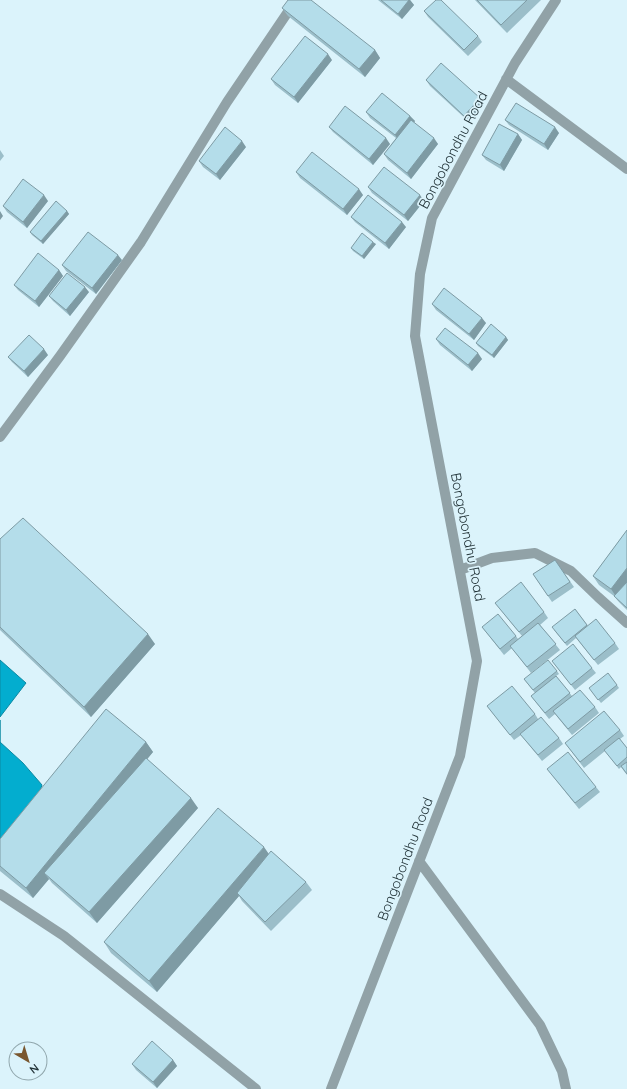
<svg xmlns="http://www.w3.org/2000/svg" width="627" height="1089" font-family="Quicksand,sans-serif">
	<rect width="100%" height="100%" fill="#dbf3fb"/>
	<path fill="#03adcf" stroke="#0d89a2" d="M0 660 26 683 0 717Z
		M0 720V742L23 763 42 785 36 804 0 842Z"/>
	<g fill="none" stroke-linecap="round" stroke-linejoin="round">
		<path stroke="#91a2a7" stroke-width="10" d="M506 79 627 169
			M0 437 60 356 141 242 227 102 296 0
			M460 570 492 558 535 553 571 571 598 597 627 623
			M419 861 540 1025 562 1071 566 1089
			M0 894 64 936 256 1089
			M331 1089 460 756 477 661 415 336 420 274 432 218 515 63 556 0"/>
	</g>
	<path fill="#9bbec9" d="M378 0H410L414 5 402 19Z
		M475 0H541L507 33Z
		M282 8 375 50 380 58 365 77 288 16Z
		M424 11 478 36 482 42 468 56 428 17Z
		M332 60 298 103 275 85 271 79Z
		M426 80 480 98 484 104 468 121 430 86Z
		M366 112 410 116 415 121 414 123 438 144 411 179 388 160 384 154 396 138 370 118Z
		M505 120 559 133 548 150 509 125Z
		M329 127 390 144 373 165 333 132Z
		M518 134 522 140 504 171 486 160 482 155Z
		M246 147 220 180 203 167 199 161Z
		M0 150 4 156 0 161Z
		M296 172 363 195 347 215 300 178Z
		M368 187 424 201 408 221 372 193Z
		M48 201 27 228 7 212 3 206Z
		M67 211 69 214 43 244 32 235 30 232Z
		M351 217 406 227 389 249 355 222Z
		M376 244 364 259 353 251 351 248Z
		M122 260 96 294 66 271 62 265Z
		M59 270 63 276 39 307 18 290 14 285Z
		M89 292 70 316 53 301 49 296Z
		M432 304 486 323 474 340 436 310Z
		M506 337 508 340 494 358 478 346 476 343Z
		M436 339 482 359 472 371 440 345Z
		M48 355 28 377 12 362 8 357Z
		M627 530V610L618 601 614 596 599 585 593 576Z
		M0 539 155 644 91 717 0 630Z
		M555 560 574 587 552 602 533 574Z
		M495 603 544 612 548 618 540 625 560 650 531 673 512 648 504 655 482 627 516 636 518 639 522 636Z
		M575 609 588 626 615 643 619 649 598 665 576 638 567 646 554 630Z
		M552 661 592 668 596 673 575 690Z
		M557 671 559 674 556 676 572 696 595 707 599 713 572 735 555 714 549 719 531 696 535 693 524 679Z
		M617 685 619 688 601 703 589 688Z
		M487 706 535 714 538 719 559 738 563 744 542 761 521 735 514 740Z
		M620 730 624 736 620 739 627 748V775L621 767 619 769 605 751 584 768 565 743Z
		M146 742 153 752 147 759 198 808 97 923 52 883 49 879 33 898 0 871V839Z
		M547 769 596 787 600 792 579 809Z
		M269 854 306 882 312 890 271 931 242 901 239 896 157 992 111 953 104 942Z
		M173 1060 177 1066 157 1088 136 1070 132 1064Z"/>
	<path fill="#7e9ba4" d="M409 0H410L414 5 402 19 398 14Z
		M375 50 380 58 365 77 359 69Z
		M328 54 332 60 298 103 294 97Z
		M480 98 484 104 468 121 464 116Z
		M410 116 415 121 399 141 395 135Z
		M555 127 559 133 548 150 544 144Z
		M518 134 522 140 504 171 500 165Z
		M386 138 390 144 373 165 369 159Z
		M434 138 438 144 411 179 407 173Z
		M242 141 246 147 220 180 216 174Z
		M359 189 363 195 347 215 343 209Z
		M44 195 48 201 27 228 23 222Z
		M420 195 424 201 408 221 404 215Z
		M0 211 3 216 0 220Z
		M67 211 69 214 43 244 41 241Z
		M402 222 406 227 389 249 385 243Z
		M373 242 376 244 364 259 362 256Z
		M118 255 122 260 96 294 92 288Z
		M59 270 63 276 39 307 35 301Z
		M85 287 89 292 70 316 66 310Z
		M482 318 486 323 474 340 469 334Z
		M506 337 508 340 494 358 492 355Z
		M44 349 48 355 28 377 24 371Z
		M478 353 482 359 472 371 468 365Z
		M627 568V584L617 598 611 589Z
		M148 634 155 644 91 717 84 707Z
		M146 742 153 752 50 878 44 873 49 879 33 898 26 888Z
		M191 798 198 808 97 923 89 912Z
		M264 847 271 857 237 893 239 896 157 992 149 981Z
		M173 1060 177 1066 157 1088 153 1082Z"/>
	<path fill="#b4ddea" stroke="#7e9ba4" d="M288 0H311L375 50 359 69 282 8Z
		M381 0H409L398 14Z
		M436 0H441L478 36 464 50 424 11Z
		M477 0H527L501 25Z
		M305 36 328 54 294 97 271 79Z
		M441 63 480 98 464 116 426 80Z
		M382 93 410 116 395 135 366 112Z
		M516 103 555 127 544 144 505 120Z
		M345 106 386 138 369 159 329 127Z
		M411 120 434 138 407 173 384 154Z
		M499 124 518 134 500 165 482 155Z
		M225 127 242 141 216 174 199 161Z
		M312 152 359 189 343 209 296 172Z
		M384 167 420 195 404 215 368 187Z
		M23 179 44 195 23 222 3 206Z
		M368 195 402 222 385 243 351 217Z
		M56 201 67 211 41 241 30 232Z
		M88 232 118 255 92 288 62 265Z
		M362 233 373 242 362 256 351 248Z
		M38 253 59 270 35 301 14 285Z
		M67 273 85 287 66 310 49 296Z
		M444 288 482 318 469 334 432 304Z
		M491 324 506 337 492 355 476 343Z
		M445 328 478 353 468 365 436 339Z
		M29 335 44 349 24 371 8 357Z
		M23 518 148 634 84 707 0 627V539Z
		M627 530V568L611 589 593 576Z
		M555 560 570 582 548 596 533 574Z
		M521 582 544 612 519 632 495 603Z
		M627 582V608L614 596Z
		M575 609 587 625 565 643 552 627Z
		M498 614 516 636 500 649 482 627Z
		M596 619 615 643 594 660 575 636Z
		M538 623 556 644 527 667 510 646Z
		M573 644 592 668 571 685 552 661Z
		M548 660 557 671 533 690 524 679Z
		M608 673 617 685 598 700 589 688Z
		M556 676 570 693 545 713 531 696Z
		M512 686 535 714 510 735 487 706Z
		M580 690 595 707 568 729 553 711Z
		M106 709 146 742 26 888 0 866V839Z
		M604 711 620 730 580 762 565 743Z
		M541 717 559 738 538 755 520 734Z
		M619 738 627 748V757L617 766 604 750Z
		M568 752 596 787 575 803 547 769Z
		M146 758 191 798 89 912 44 873Z
		M627 762V774L621 766Z
		M218 808 264 847 149 981 104 942Z
		M271 851 306 882 265 922 237 893Z
		M152 1041 173 1060 153 1082 132 1064Z"/>
	<g text-anchor="middle" stroke-width="3.5" stroke-linejoin="round" paint-order="stroke">
		<g font-size="14" fill="#233439" stroke="#dbf3fb">
			<text transform="translate(453 150) rotate(-62)" y="5">Bongobondhu Road</text>
			<text transform="translate(468 537) rotate(79)" y="5">Bongobondhu Road</text>
			<text transform="translate(405 859) rotate(-69)" y="5">Bongobondhu Road</text>
		</g>
	</g>
	<g transform="translate(28 1061) rotate(142)"><circle r="19" fill="#dbf3fb" stroke="#91a7ad"/>
	<path d="M0-3L7 15L0 10L-7 15Z" fill="#79572f"/>
	<text y="-6" font-size="11" font-weight="bold" text-anchor="middle" fill="#233439">N</text>
	</g>
</svg>
